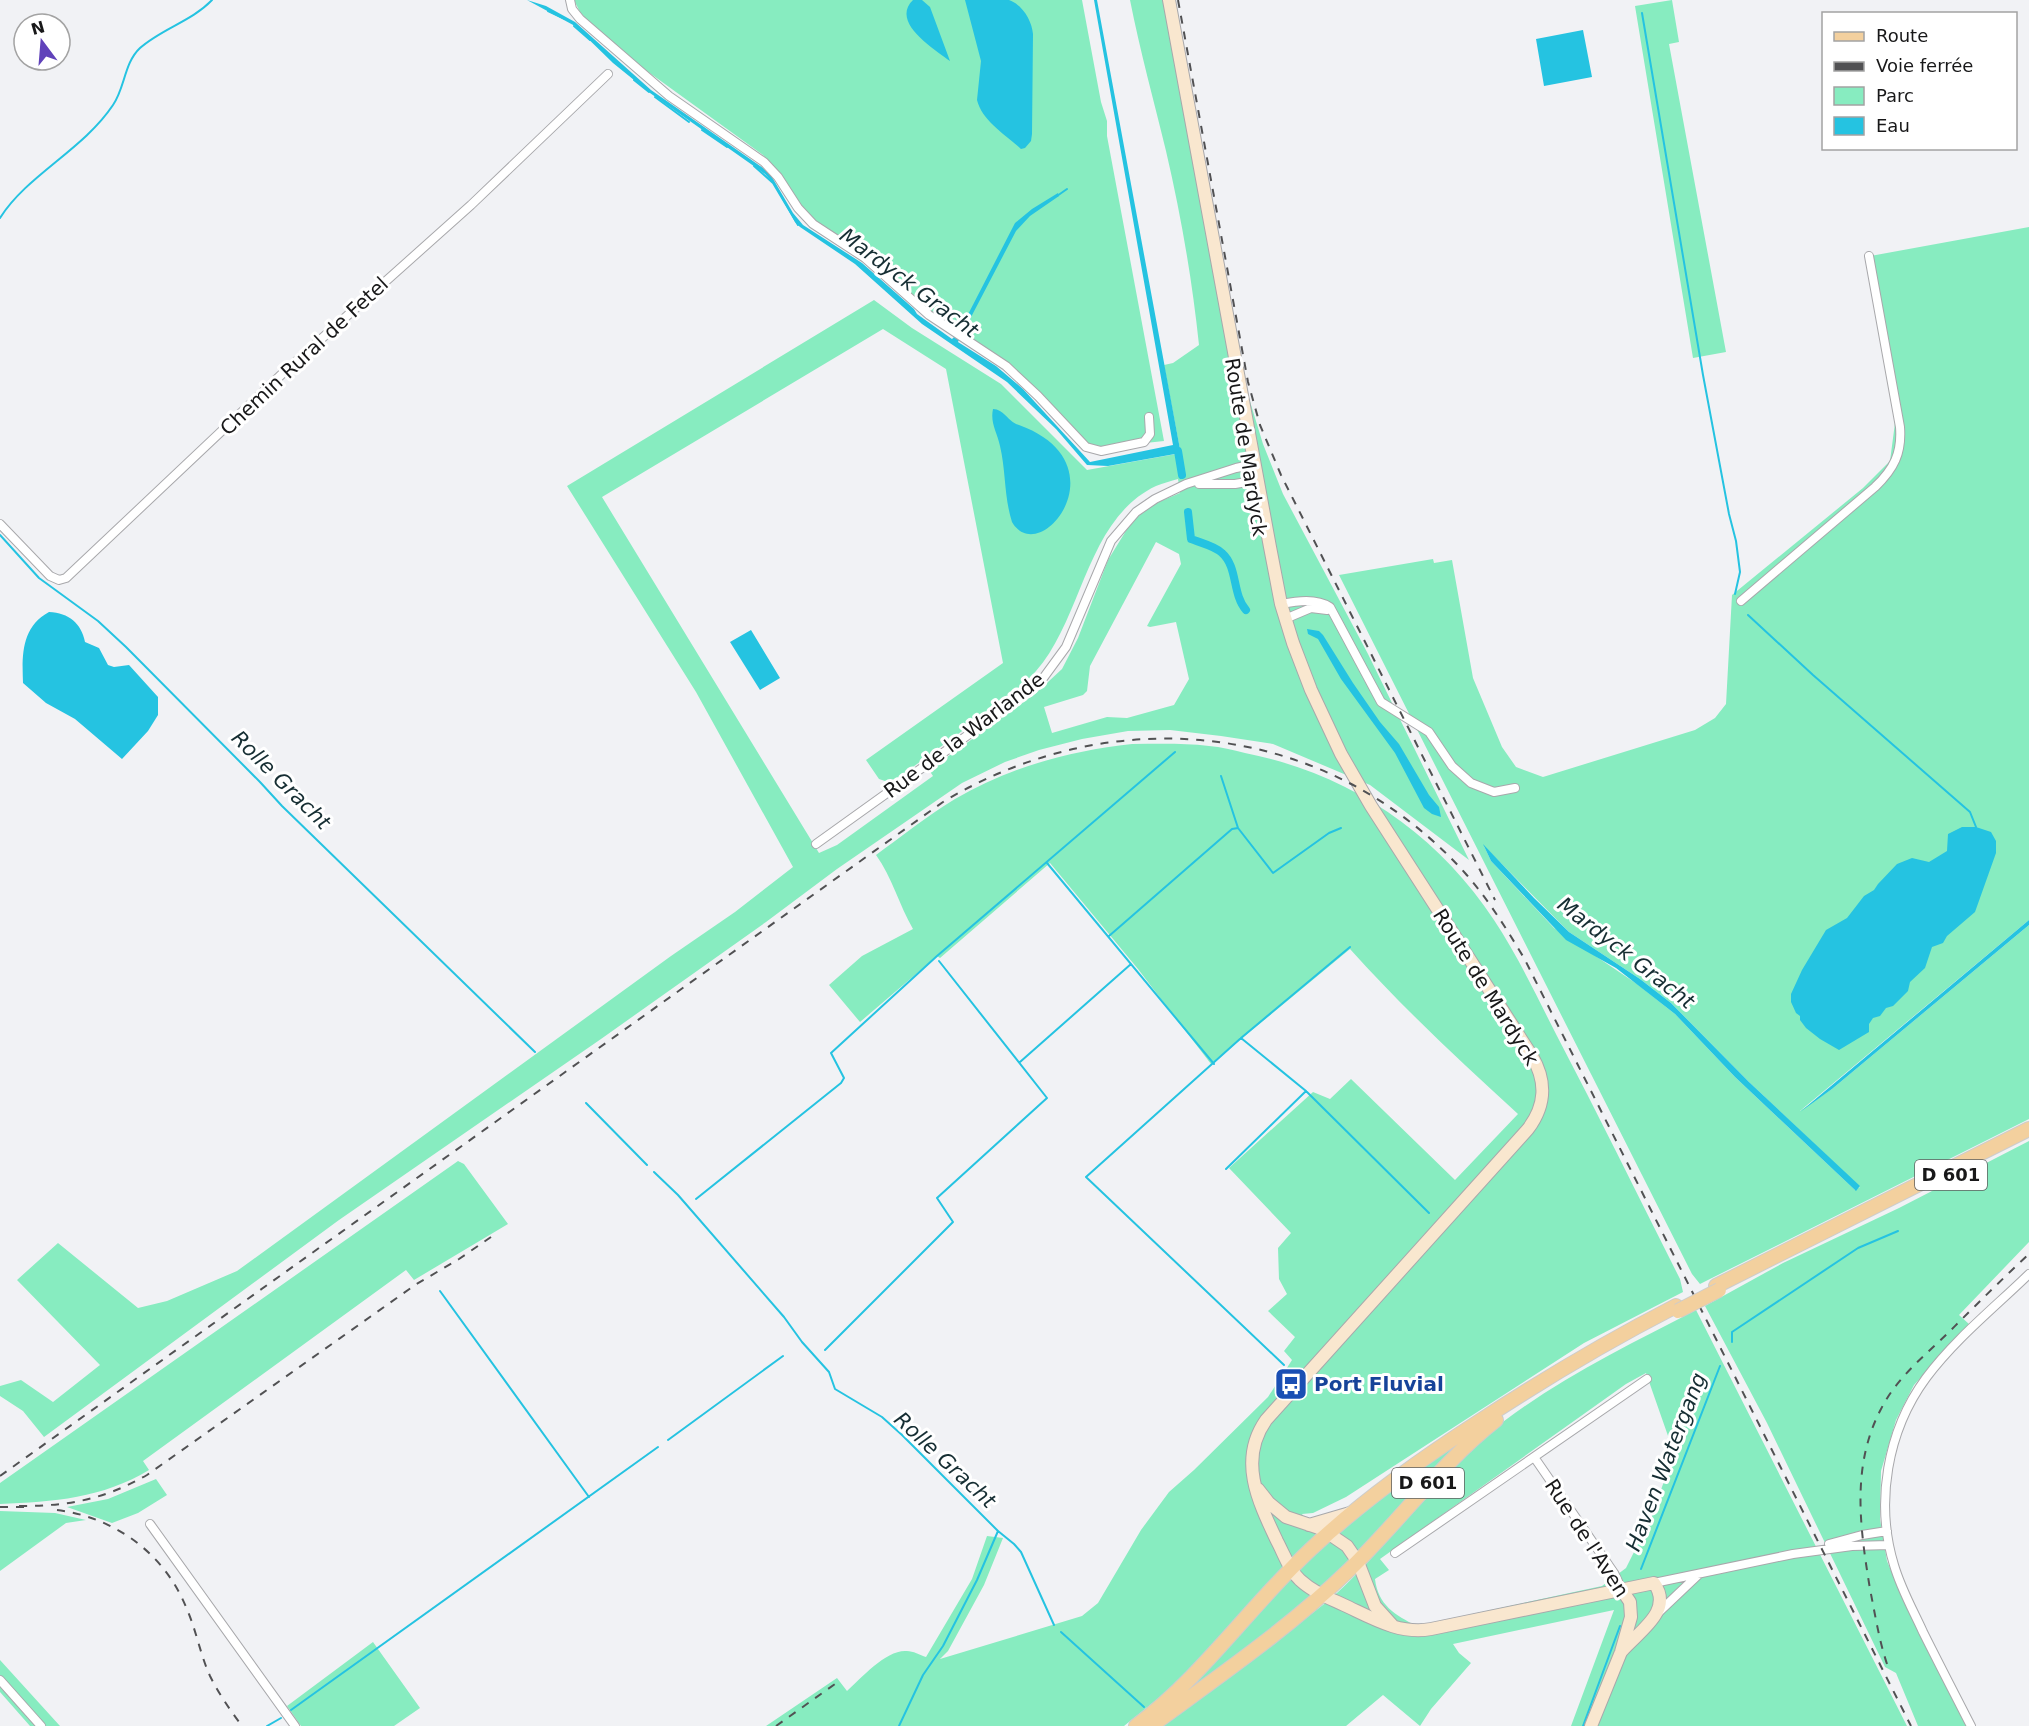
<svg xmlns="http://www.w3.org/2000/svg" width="2029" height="1726" font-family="'DejaVu Sans',sans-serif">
	<rect width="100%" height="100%" fill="#f1f2f5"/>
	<path fill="#87ecc0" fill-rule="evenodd" d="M574 0H1082L1101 102 1107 121V136L1164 441 1099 448 1088 445 1041 395 822 227 800 206 781 176 763 155 640 66 595 29 580 12Z
		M1130 0H1175L1248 395 1263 444 1283 494 1368 654 1469 860 1370 785 1273 744 1221 736 1170 730 1128 731 1082 739 1039 750 1005 762 962 783 837 869 766 922 601 1039 339 1220 44 1437 23 1411 0 1396V1386L21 1380 53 1402 100 1365 17 1280 58 1243 138 1308 167 1301 237 1271 671 956 735 912 793 867 696 692 567 486 874 300 912 328 1001 384 1087 470 1176 454 1177 462 1182 460 1164 365 1173 363 1199 345C1192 279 1181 215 1166 151 1154 101 1140 51 1130 0ZM883 329 946 369 1003 663 866 760 879 779 891 783C917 764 943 745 969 726 993 709 1016 693 1036 671 1083 618 1086 519 1156 486 1163 483 1171 481 1178 479L1180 493 1154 504 1132 521 1108 560 1078 638 1062 669 1035 694 929 770 933 776 837 845 819 853 602 497ZM1156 542 1179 554 1181 564 1147 626 1150 627 1176 622 1189 679 1174 705 1127 718 1107 717 1052 733 1044 707 1083 695 1087 691 1090 666Z
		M1672 0 1679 42 1669 44 1726 352 1693 358 1635 6Z
		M2029 227V920L1800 1111 1832 1089 2029 925V1119L1700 1284 1692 1274 1339 575 1433 559 1434 563 1452 560 1473 678 1502 747 1516 767 1543 777 1695 730 1715 718 1726 704 1732 595 1863 488 1890 461 1895 423 1865 257ZM1484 846 1569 932 1640 979 1671 1003 1749 1082 1860 1187 1855 1190 1735 1077 1675 1014 1637 984 1554 928 1491 861Z
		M1132 744C1158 744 1184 743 1209 746 1221 747 1233 750 1245 753 1348 773 1436 832 1494 920 1518 956 1537 997 1557 1036 1599 1116 1639 1198 1680 1279L1683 1292 1584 1343 1346 1497 1313 1513 1302 1514 1316 1534 1304 1550 1181 1680 1124 1726H766L837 1678 847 1691C861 1678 887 1649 907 1651 913 1651 920 1655 926 1657L972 1579 987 1536 1003 1538 984 1585 948 1651 940 1659 1082 1616 1098 1603 1141 1530 1169 1492 1194 1470 1268 1397 1292 1360 1284 1351 1295 1337 1268 1311 1287 1294 1279 1279 1278 1248 1291 1233 1229 1168 1313 1092 1330 1099 1351 1079 1455 1180 1518 1114C1460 1061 1403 1008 1350 949L1211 1064 1138 969 1050 863 940 958 937 956 860 1022 829 985 862 956 913 929C899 905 892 877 876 855 902 836 927 816 955 799 1010 767 1069 751 1132 744Z
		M2029 1141V1242L1959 1315 1969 1324 1914 1385 1896 1420 1881 1471 1880 1519 1887 1561 1905 1604 1966 1726H1918L1896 1673 1885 1667 1767 1423 1705 1306 1783 1263 1899 1208Z
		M458 1161 464 1164 508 1224 414 1280 406 1270 143 1461 149 1470C103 1498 53 1502 0 1504V1483Z
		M1696 1310 1907 1726H1571L1614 1610 1453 1644 1459 1653 1471 1663 1431 1709 1420 1726 1383 1695 1346 1726H1160C1198 1698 1236 1671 1274 1642 1295 1626 1318 1610 1338 1592 1390 1544 1429 1485 1482 1439 1545 1385 1623 1348 1696 1310ZM1646 1373 1674 1453 1651 1518 1626 1568 1602 1586 1417 1626C1395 1615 1378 1605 1375 1579L1389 1570 1380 1559 1626 1384Z
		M1460 1441 1462 1443 1433 1469 1377 1534 1306 1603 1208 1678 1186 1688 1288 1580 1338 1534 1409 1472Z
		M156 1479 167 1495 138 1513 112 1523 67 1507 108 1499Z
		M0 1511 55 1513 86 1520 66 1523 0 1571Z
		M373 1642 420 1708 394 1726H301L287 1706Z
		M0 1660 60 1726H30L0 1692Z"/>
	<path fill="#25c3e1" d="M527 0 546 6 575 22 651 90 763 168 772 177 793 213 803 225 862 263 914 309 917 314 952 339 959 332 1015 223 1032 209 1058 193 1059 196 1030 216 1016 231 958 342 996 366 1023 389 1090 462 1173 445 1094 0H1097L1182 460 1177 462 1175 454 1108 466 1087 465 1056 429 1007 382 922 324 855 264 800 227 795 222 773 183 765 174 650 93 613 63 575 26Z
		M913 0H922L930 7 950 61C934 49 890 22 913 0Z
		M965 0C976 0 999 0 1009 0 1023 5 1032 21 1033 34L1032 134 1031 141 1025 148 1021 149C1006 135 982 121 977 100L981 61Z
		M1583 30 1592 77 1544 86 1536 39Z
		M993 409C1004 409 1008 422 1019 425 1124 463 1040 570 1012 522 1004 497 1006 471 1000 446 997 432 990 423 993 409Z
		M49 612C69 613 81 623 85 642L99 648 108 665 114 667 129 665 158 697V715L148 731 122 759 75 719 46 703 23 683C22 656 21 627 49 612Z
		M1307 629 1319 631 1323 635 1353 683 1380 722 1399 744 1429 795 1439 807 1441 817 1432 814 1424 808 1395 753 1341 679 1318 639 1308 634Z
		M751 630 780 678 760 690 730 642Z
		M1962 827H1976L1991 832 1996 841V853L1975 912 1947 936 1943 943 1932 947 1925 968 1910 982 1908 991 1893 1006 1886 1008 1880 1016 1873 1018 1869 1024V1032L1839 1050 1820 1039 1806 1028 1800 1020V1016L1796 1013 1791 1002V994L1802 970 1826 930 1847 918 1864 896 1874 890 1878 884 1897 864 1912 858 1929 862 1947 851 1948 834Z
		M1483 844 1534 898 1569 932 1640 979 1671 1003 1749 1082 1860 1186 1856 1191 1735 1077 1675 1014 1616 968 1566 940 1491 861Z
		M2029 920V925L1832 1089 1800 1112Z"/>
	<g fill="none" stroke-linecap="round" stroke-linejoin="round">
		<path stroke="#25c3e1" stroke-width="2" d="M548 11 565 19
			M1642 13 1703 375 1729 514 1736 541 1740 572 1735 594
			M574 26 590 40
			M634 80 649 92
			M655 97 689 122
			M702 130 727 147
			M754 166 773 183 798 225
			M1057 196 1067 189
			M0 218C27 175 83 150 113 105 125 88 124 63 140 48 161 29 192 21 212 0
			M0 535 39 578 98 621 126 647 260 782 282 806 535 1052
			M1748 615 1813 675 1970 812 1976 827
			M1221 776 1238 828 1273 873 1329 833 1341 828
			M1047 863 1214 1064
			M1109 936 1232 829 1238 828
			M1241 1038 1306 1091 1429 1213
			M1020 1062 1131 964
			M586 1103 647 1165
			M1226 1169 1306 1091
			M654 1172 678 1195 784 1317 802 1342 829 1372 835 1389 882 1417 902 1435 998 1531 977 1580 943 1646 923 1675 899 1726
			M696 1199 841 1083 844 1078 831 1053 937 956 1175 752
			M440 1291 589 1497
			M1732 1342V1332L1858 1248 1898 1231
			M825 1350 953 1222 937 1198 1047 1098 939 961
			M1284 1365 1086 1177 1241 1038 1350 947
			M668 1440 783 1356
			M998 1531 1014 1544 1021 1552 1054 1625
			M1641 1569 1720 1366
			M1061 1632 1144 1707
			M291 1710 658 1447
			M267 1726 281 1718
			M1583 1726 1620 1626"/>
		<path stroke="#25c3e1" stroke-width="8" d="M1178 451 1182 475
			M1188 512 1191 539C1201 543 1215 546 1222 553 1238 567 1232 594 1246 610"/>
		<g stroke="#a8a8ab" stroke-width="10">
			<path id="street" d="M570 0 572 9 580 19 669 96 764 162 778 177 798 208 813 224 865 258 929 315 1006 366 1038 396 1086 447 1101 451 1144 442 1150 434 1149 417
				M1199 484H1235L1258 480
				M0 524 50 576 59 580 66 578 282 374 471 205 608 74
				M1741 601 1875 487C1894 469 1902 453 1900 427L1869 256
				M1281 604C1297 601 1316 598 1330 607L1381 702 1429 732 1452 766 1471 783 1494 792 1515 788
				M1285 619 1311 608 1327 610
				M816 844 1000 712 1044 677 1066 647 1111 541 1136 512 1155 499 1186 484 1236 468 1255 464
				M1534 1457 1614 1573 1622 1590
				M150 1524 295 1726
				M1829 1544 1862 1535 1887 1531
				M1395 1553 1647 1379
				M1654 1583 1793 1554 1852 1546 1889 1545
				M1659 1612 1698 1575
				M0 1680 41 1726
				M1971 1726C1955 1695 1939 1664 1923 1632 1913 1610 1901 1589 1894 1565 1875 1503 1887 1431 1926 1378 1955 1339 1994 1308 2029 1274"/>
		</g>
		<g stroke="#a8a8ab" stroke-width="14">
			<path id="secondary" d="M1169 0 1270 547 1281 604 1293 643 1311 690 1341 754 1371 806 1532 1056C1547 1082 1546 1105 1528 1129L1266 1420C1238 1460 1258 1501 1277 1541 1284 1554 1289 1570 1300 1580 1313 1592 1329 1598 1344 1605 1372 1618 1400 1635 1431 1629L1654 1583C1674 1611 1639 1631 1621 1652
				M1258 1489 1269 1503 1286 1517 1322 1529 1347 1546 1358 1562 1375 1606 1393 1626
				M1309 1525 1350 1513
				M1591 1726 1621 1652 1631 1617 1630 1602 1622 1590"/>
		</g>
		<g stroke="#ccc" stroke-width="16">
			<path id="primary" d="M1716 1286 2029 1129
				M1136 1726C1203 1676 1250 1606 1311 1549 1362 1501 1418 1461 1477 1423 1542 1380 1606 1342 1676 1306
				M1151 1726C1219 1676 1288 1629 1349 1570 1400 1521 1440 1464 1496 1420"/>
		</g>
		<use href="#street" stroke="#fff" stroke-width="8"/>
		<use href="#secondary" stroke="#f9e7cf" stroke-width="12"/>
		<use href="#primary" stroke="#f3d09e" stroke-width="14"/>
		<path stroke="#515153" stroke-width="2" stroke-dasharray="8 8" stroke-linecap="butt" d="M1178 0 1248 382 1260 425 1281 475 1495 900
			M0 1476 943 802C1115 698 1329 722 1465 873 1488 899 1506 928 1524 958L1911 1726
			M19 1506C68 1506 103 1500 147 1475L415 1285 459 1259 491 1237
			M0 1507H27
			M57 1510C114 1517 164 1553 186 1607 196 1629 200 1654 210 1676 219 1694 230 1710 242 1726
			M1887 1664C1879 1640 1875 1614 1870 1589 1860 1528 1851 1466 1881 1409 1896 1379 1923 1357 1947 1334 1974 1307 2001 1280 2029 1254
			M776 1726 835 1684"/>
		<g stroke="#ccc" stroke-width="16" stroke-linecap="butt">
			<path id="primary-bridge" d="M1678 1311 1719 1290"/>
		</g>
		<use href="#primary-bridge" stroke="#f3d09e" stroke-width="14"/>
	</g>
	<defs>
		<g id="bus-square" transform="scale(1.725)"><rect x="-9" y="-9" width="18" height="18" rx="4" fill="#1a4fb4" stroke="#fff"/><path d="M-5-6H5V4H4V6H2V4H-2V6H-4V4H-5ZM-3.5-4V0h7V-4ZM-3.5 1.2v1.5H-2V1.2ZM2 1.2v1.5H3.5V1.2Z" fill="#fff"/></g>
	</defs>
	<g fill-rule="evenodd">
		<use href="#bus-square" x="1291" y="1384"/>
	</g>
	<g text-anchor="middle" stroke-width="6" stroke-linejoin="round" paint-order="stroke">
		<g fill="#fff" stroke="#5d5d5e" stroke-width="1.5">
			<rect x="1915" y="1160" width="72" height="30" rx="4.5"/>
			<rect x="1392" y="1468" width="72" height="30" rx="4.5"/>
		</g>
		<g font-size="18" font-weight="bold" fill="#181819">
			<text x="1951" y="1181">D 601</text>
			<text x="1428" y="1489">D 601</text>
		</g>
		<g font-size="20" fill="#181819" stroke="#fff">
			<text transform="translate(304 356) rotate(-43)" y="7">Chemin Rural de Fetel</text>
			<text transform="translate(1246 447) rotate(81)" y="7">Route de Mardyck</text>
			<text transform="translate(964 735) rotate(-37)" y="7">Rue de la Warlande</text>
			<text transform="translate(1486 987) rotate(58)" y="7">Route de Mardyck</text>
			<text transform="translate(1587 1538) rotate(57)" y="7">Rue de l'Aven</text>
		</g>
		<g font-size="20" font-weight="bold" fill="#164399" stroke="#fff" text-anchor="start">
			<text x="1314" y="1391">Port Fluvial</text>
		</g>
		<g font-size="21" font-style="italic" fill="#162e33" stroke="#fff">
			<text transform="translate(909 283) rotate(37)" y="7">Mardyck Gracht</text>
			<text transform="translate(281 780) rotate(45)" y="7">Rolle Gracht</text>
			<text transform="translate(1626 953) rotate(38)" y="7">Mardyck Gracht</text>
			<text transform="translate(945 1460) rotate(43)" y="7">Rolle Gracht</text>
			<text transform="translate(1666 1462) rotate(-69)" y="7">Haven Watergang</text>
		</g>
	</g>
	<rect x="1822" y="12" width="195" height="138" fill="#ffffff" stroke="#a3a3a3" stroke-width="1.5"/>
	<rect x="1834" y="32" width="30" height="9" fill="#f3d09e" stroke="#a3a3a3" stroke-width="1.5"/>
	<text x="1876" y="42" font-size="18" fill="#181819">Route</text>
	<rect x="1834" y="62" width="30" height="9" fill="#515153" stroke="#a3a3a3" stroke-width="1.5"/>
	<text x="1876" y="72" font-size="18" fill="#181819">Voie ferrée</text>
	<rect x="1834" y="87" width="30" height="18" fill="#87ecc0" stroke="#a3a3a3" stroke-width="1.5"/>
	<text x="1876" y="102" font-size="18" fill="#181819">Parc</text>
	<rect x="1834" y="117" width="30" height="18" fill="#25c3e1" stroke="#a3a3a3" stroke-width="1.5"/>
	<text x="1876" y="132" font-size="18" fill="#181819">Eau</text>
	<g transform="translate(42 42) rotate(344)"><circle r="28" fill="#ffffff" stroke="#a3a3a3" stroke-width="1.5"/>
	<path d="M0-4.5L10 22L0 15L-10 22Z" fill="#6042ba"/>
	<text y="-9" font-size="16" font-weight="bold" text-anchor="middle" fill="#181819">N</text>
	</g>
</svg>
